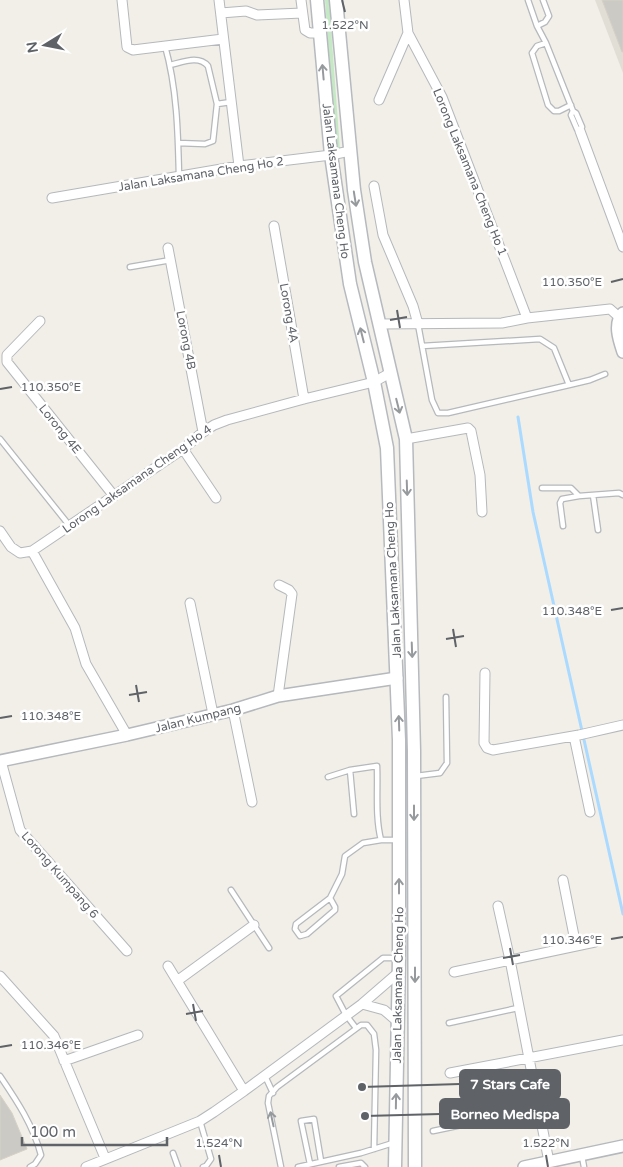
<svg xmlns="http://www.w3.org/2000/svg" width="623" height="1167" font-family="'Varela Round',sans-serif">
	<rect width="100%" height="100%" fill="#f1efe8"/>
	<path fill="#e1ded6" d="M595 0H623V73Z"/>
	<path fill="#c5e8c5" d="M325 0H329L340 151H336Z"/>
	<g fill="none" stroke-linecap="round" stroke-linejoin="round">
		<path stroke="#aadaff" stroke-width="3" d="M518 417 533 512 623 914"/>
	</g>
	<path fill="#cccac5" stroke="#d6d1c6" d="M602 0H623V52H622Z
		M0 1095 12 1113 27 1149 0 1160Z"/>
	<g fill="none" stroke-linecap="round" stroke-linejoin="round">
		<g stroke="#b5b8bc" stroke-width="7">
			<path id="service" d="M528 0 537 26 546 43 573 111 576 113 582 127 580 131
				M537 26 545 22 549 16 543 0
				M546 43 537 46 532 53 548 105 554 111H559L571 105
				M165 46C177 88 178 133 179 176
				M170 65C183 62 199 55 208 66L217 104
				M573 111 571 115 577 129 580 131
				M178 143 205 144 213 141 217 104 231 102
				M130 267 171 260
				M418 324 432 400 438 413H448L569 385
				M422 346 540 339 554 348 569 385 590 380 605 374
				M0 439 69 525
				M542 488H571L579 496 619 493 623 495
				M593 495 598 530
				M563 526 560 503 562 499 579 496
				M350 770 354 814
				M416 776 440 773 447 763 446 697
				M328 777 350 770 377 766C378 791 375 816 381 840H398
				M231 890 269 948
				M330 898 335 907V910L307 934 300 936 295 929 296 924 330 898 342 874 345 856 363 843 381 840
				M449 1023 518 1008
				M356 1028 346 1015 336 996 383 958H396
				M0 1076C17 1101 33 1125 41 1155L35 1164 30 1167
				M265 1076 273 1093
				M200 1121 211 1159 206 1166 203 1167
				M433 1131 538 1109
				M173 1153 178 1167
				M582 1156 584 1167
				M310 1164 301 1121 314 1119 321 1161
				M281 1167 268 1103 269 1096 277 1087 361 1025H367L374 1034 376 1050 374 1149
				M298 1167 361 1153 393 1143
				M339 1167 361 1163 365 1167"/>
		</g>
		<g stroke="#b5b8bc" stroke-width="11">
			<path id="minor" d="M122 0 127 47 133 50 223 39
				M219 0 239 166
				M301 0 305 30 310 33H319
				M404 0 408 33 442 97 527 318
				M221 13 246 11 257 15 302 13
				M379 100 408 33
				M580 131 623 247
				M374 186 383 235 413 306 418 324
				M52 198 239 166 331 155 350 151
				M274 226 304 399
				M168 248 203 432
				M40 321 7 355V362L114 496
				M380 324 502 323 527 318 610 309 619 317
				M406 439 468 428 471 431 480 475 482 512
				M183 449 216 498
				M0 531 11 547 20 553 32 551 183 449 203 432 214 425 227 420 304 399 374 382 390 373
				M32 551 75 628 86 664 127 735
				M190 603 213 714
				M485 673 484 743 487 748 493 750 579 735 623 725
				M278 696 292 594 289 590 279 585
				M233 710 252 802
				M574 736 590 812
				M1 761 20 830 127 951
				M563 880 576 946
				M498 906 510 960 549 1162
				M454 972 595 942
				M0 976 54 1036 105 1158
				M177 981 254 925
				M362 1004 384 1010 398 1022
				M64 1061 138 1035
				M450 1073 623 1040
				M244 1091 362 1004 399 972
				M86 1167 200 1121 214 1112 244 1091 168 966"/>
		</g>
		<g stroke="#b5b8bc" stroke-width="14">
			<path id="tertiary" d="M623 313C613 323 619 340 623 352
				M0 761 127 735 233 710 278 696 397 678
				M524 1167 623 1146"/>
		</g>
		<g stroke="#b6babf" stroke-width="15">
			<path id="secondary" d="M317 0 331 155 350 284 374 382 387 448 399 740V958L395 1167
				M336 0 354 190 365 262 406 439 414 751 415 1167"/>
		</g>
		<use href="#service" stroke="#fff" stroke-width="4.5"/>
		<use href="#minor" stroke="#fff" stroke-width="9"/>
		<use href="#tertiary" stroke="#fff" stroke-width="11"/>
		<use href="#secondary" stroke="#fff" stroke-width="12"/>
	</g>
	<defs><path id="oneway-shaft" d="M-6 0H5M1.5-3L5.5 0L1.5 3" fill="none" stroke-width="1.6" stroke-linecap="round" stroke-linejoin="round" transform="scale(1.25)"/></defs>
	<g stroke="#979a9d">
		<use href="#oneway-shaft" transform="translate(323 72) rotate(-95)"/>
		<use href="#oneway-shaft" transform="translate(355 199) rotate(81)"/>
		<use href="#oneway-shaft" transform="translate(362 335) rotate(-104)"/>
		<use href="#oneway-shaft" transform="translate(398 406) rotate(76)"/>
		<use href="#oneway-shaft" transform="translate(407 488) rotate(88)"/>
		<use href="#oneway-shaft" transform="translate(412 650) rotate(88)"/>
		<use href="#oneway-shaft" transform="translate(399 723) rotate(-92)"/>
		<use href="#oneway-shaft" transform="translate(414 813) rotate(90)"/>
		<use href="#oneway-shaft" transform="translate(399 886) rotate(-90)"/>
		<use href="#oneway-shaft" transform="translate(415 975) rotate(90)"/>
		<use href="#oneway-shaft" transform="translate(396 1101) rotate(-89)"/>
		<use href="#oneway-shaft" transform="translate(272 1119) rotate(-102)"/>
	</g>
	<path fill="none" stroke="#5f6368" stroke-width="2" d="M342 0 345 12M611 282 623 279M397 310 400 328M390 320 407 317M0 389 12 387M611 610 623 608M453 629 456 647M446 639 464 636M136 685 139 702M129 695 147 692M0 718 12 716M611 939 623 937M510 948 513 965M503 958 520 955M193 1004 196 1021M186 1014 203 1011M0 1047 12 1045M219 1155 221 1167M546 1155 548 1167"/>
	<g text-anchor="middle" stroke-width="5" stroke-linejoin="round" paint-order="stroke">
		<g font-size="12" fill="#5f6368" stroke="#fff">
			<text transform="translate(470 172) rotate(68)" y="4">Lorong Laksamana Cheng Ho 1</text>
			<text transform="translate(201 174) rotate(-9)" y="4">Jalan Laksamana Cheng Ho 2</text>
			<text transform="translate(336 181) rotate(83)" y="4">Jalan Laksamana Cheng Ho</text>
			<text transform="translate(289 313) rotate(80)" y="4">Lorong 4A</text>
			<text transform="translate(186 340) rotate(79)" y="4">Lorong 4B</text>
			<text transform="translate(60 429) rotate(51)" y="4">Lorong 4E</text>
			<text transform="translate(137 479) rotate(-35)" y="4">Lorong Laksamana Cheng Ho 4</text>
			<text transform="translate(393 580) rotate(-93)" y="4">Jalan Laksamana Cheng Ho</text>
			<text transform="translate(198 718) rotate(-14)" y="4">Jalan Kumpang</text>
			<text transform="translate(60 875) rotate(49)" y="4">Lorong Kumpang 6</text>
			<text transform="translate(398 985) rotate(-89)" y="4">Jalan Laksamana Cheng Ho</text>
		</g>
	</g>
	<g font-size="12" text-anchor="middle" fill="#5f6368" stroke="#fff" stroke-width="5" stroke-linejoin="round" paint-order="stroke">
		<text x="345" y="29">1.522°N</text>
		<text x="572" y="286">110.350°E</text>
		<text x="51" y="391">110.350°E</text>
		<text x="572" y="615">110.348°E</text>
		<text x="51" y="720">110.348°E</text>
		<text x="572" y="944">110.346°E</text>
		<text x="51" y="1049">110.346°E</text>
		<text x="219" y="1147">1.524°N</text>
		<text x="546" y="1147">1.522°N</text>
	</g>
	<path fill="none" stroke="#5f6368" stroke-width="2" d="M362 1087L460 1084M365 1116L440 1114"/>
	<g fill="#5f6368" stroke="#fff" stroke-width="2">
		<circle cx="362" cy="1087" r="5"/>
		<circle cx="365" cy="1116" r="5"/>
	</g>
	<g fill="#5f6368" stroke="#5f6368" stroke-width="2">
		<rect x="460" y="1070" width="100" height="29" rx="5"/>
		<rect x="440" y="1099" width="129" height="29" rx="5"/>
	</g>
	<g font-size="14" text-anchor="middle" font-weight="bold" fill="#fff">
		<text x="510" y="1089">7 Stars Cafe</text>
		<text x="505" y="1119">Borneo Medispa</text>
	</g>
	<g transform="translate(45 45) rotate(260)" stroke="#ffffff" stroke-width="4" paint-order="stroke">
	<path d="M0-4L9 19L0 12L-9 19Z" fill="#5f6368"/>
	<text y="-8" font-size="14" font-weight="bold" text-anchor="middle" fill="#5f6368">N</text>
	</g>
	<path d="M22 1137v8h145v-8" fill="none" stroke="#5f6368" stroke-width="2.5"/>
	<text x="30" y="1137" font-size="15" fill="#5f6368" stroke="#ffffff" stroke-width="4" paint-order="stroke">100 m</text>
</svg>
